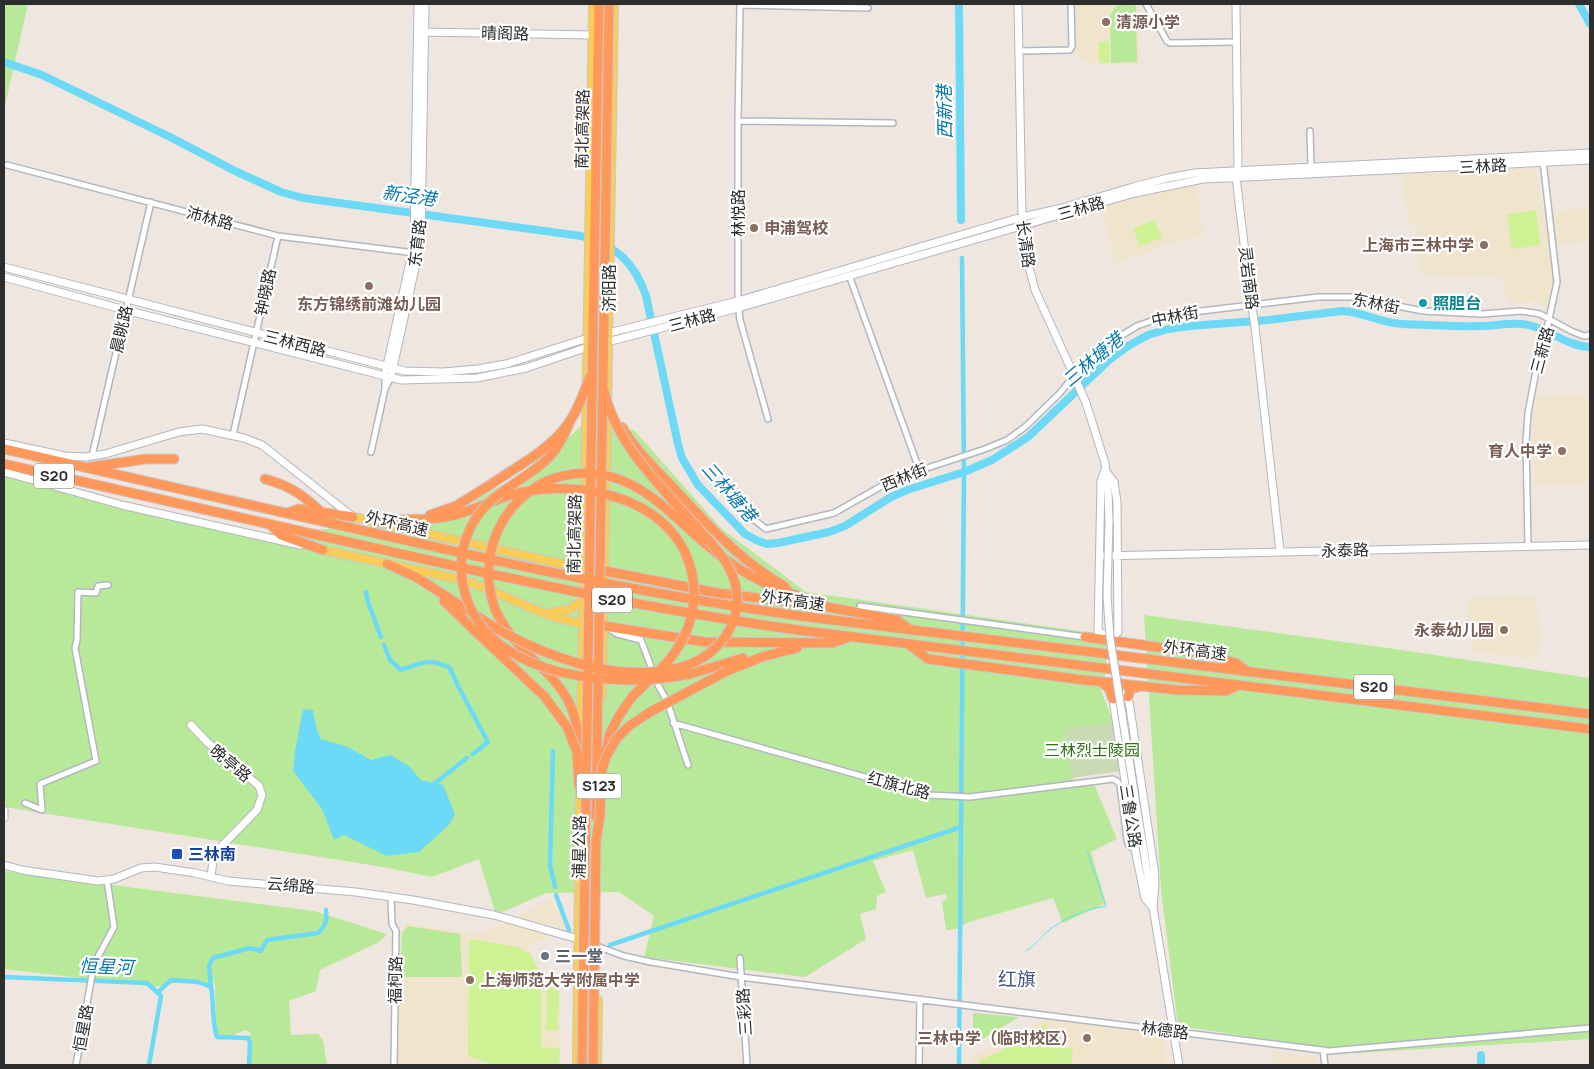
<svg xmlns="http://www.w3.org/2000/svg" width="1594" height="1069" font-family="Manrope,'Noto Sans SC',sans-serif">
	<rect width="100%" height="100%" fill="#efe7df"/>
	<path fill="#f1e4cd" d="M1072 4H1139L1140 65H1097L1089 64 1082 60 1073 48Z
		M1536 169 1555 280 1550 307 1541 306 1536 302 1509 303 1500 275 1459 277 1419 275 1418 226 1409 224 1402 174Z
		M1196 186 1204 236 1172 243 1115 263 1102 206 1124 201 1142 194Z
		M1588 208 1590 225V241L1556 245 1551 212Z
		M1590 395V484L1535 485 1532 423 1537 396Z
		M1520 596 1537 598 1539 637 1538 656 1529 659 1471 651 1468 605 1469 597Z
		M550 899 571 935 549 937 527 946 543 974V985H560V1065H398V934L407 923 483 934Z
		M1043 1019 1163 1033 1167 1065H972L973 1056 1000 1044Z
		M1271 1051 1316 1056 1317 1065H1274Z"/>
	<path fill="#b8e998" d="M4 4H28L4 110Z
		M1126 4 1131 6 1132 4H1136L1137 62 1111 63 1110 15 1116 6Z
		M583 424 634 430 721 528 806 592 1107 635 1106 670 1101 690 1113 722 1064 730 1074 786 1094 784 1117 839 1091 852 1106 903 1063 923 1053 898 969 922 956 929 946 930 942 902 947 898 946 894 926 898 913 850 873 861 886 892 877 896 876 909 860 914 866 939 805 977 644 957 654 916 619 892 546 893 496 915 479 859 432 877 383 867 4 807V475L119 508 239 535 415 523 428 526 451 517 483 496 544 461Z
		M1144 615 1374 646 1590 678V1039L1358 1053 1178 1026 1161 890Z
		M4 871 314 911 387 934 379 942 320 970 316 991 289 1001 291 1035 318 1034 323 1040 327 1065H333H249L250 1032 245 1030 234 1035 220 1037 216 1031 215 985 213 981 208 984 174 983 155 987 4 969Z
		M408 926 460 934 462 977H400L402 933Z
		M973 1013 1019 1017 973 1045Z"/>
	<path fill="#c9dab5" d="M1113 722 1120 771 1072 778 1064 730Z"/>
	<path fill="#cef193" d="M1109 41 1110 63H1099V42Z
		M1536 210 1540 245 1512 249 1507 214Z
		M1155 220 1162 238 1140 246 1133 228Z
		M469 939 519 947 530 954 541 974V1047L560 1049 559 1065H494L468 1056Z
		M547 986 559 987 558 1031 546 1030Z
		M1047 1023 1046 1035 1061 1037 1059 1047 1073 1049 1071 1065H980V1060L999 1052Z"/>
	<path fill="#6cdaf7" d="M303 709 313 710 316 727 321 739 348 747 371 760 390 755 409 766 421 780 443 785 455 814 449 825 419 852 387 856 344 835 334 840 322 809 293 771 295 751Z"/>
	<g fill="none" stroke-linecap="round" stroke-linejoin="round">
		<path stroke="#6cdaf7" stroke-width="1" d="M1026 951C1036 945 1039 939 1047 932 1064 917 1085 910 1106 906L1087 851"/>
		<path stroke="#6cdaf7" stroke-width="4.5" d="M366 592 368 602 381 637
			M384 645 390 660 401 670C422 663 429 657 450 668L458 686 488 742 473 754
			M553 751 550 865 555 887
			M430 787 467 758
			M556 895 569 930
			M610 945 961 827
			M4 977 147 983 161 996 149 1065
			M211 987C214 1002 212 1024 217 1037L248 1038 250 1042 249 1065
			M158 992 171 980 198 982 211 987 209 965 213 958 250 948 261 951 267 940 318 933C326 926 327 920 326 910
			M959 1065 964 472 962 258"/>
		<path stroke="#6cdaf7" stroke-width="8" d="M959 4 961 220
			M1579 4 1590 24
			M4 62 42 75 170 137 235 171 281 192 303 198 581 236C616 245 635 263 646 296L678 444 682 458 698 485 745 534 756 540 767 544 778 543 829 532 845 526 891 497 907 490 964 472 992 460 1028 437 1109 360 1128 346 1148 335 1168 329 1190 326 1268 320 1342 311C1363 312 1381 323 1402 324 1427 325 1453 327 1479 326 1493 326 1507 323 1521 324 1546 326 1565 346 1590 347
			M1481 1055V1065"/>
		<g stroke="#b3b6c1" stroke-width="8">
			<path id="street" d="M740 4 738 121V301L740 320 768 419
				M1146 4 1167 41 1170 43 1237 42
				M740 5 868 8
				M1019 51 1070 50 1072 46 1071 4
				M738 121 893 123
				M1310 131 1311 168
				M7 165 278 236 415 253
				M849 275 919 469
				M385 376V389L391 377
				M233 435 278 236
				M371 452 385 389
				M92 456 151 202
				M725 488 743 511 766 529 834 513 894 479 985 449 1007 440 1025 427 1059 394 1078 371 1109 343 1137 326 1168 315 1318 297H1352L1423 311 1482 314 1521 311 1540 314 1571 331 1584 336 1590 335
				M1528 546 1526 441 1528 413 1536 371 1543 347 1557 282 1543 161
				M860 606 1085 637
				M609 629 617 634 641 640 658 685 667 701 688 765
				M673 723 929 795 970 797 1113 779 1117 781 1120 785 1127 840 1129 846 1135 849
				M25 803 42 810 40 784 96 761 75 648 77 640 78 592 96 593 98 586 108 585
				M391 897 392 924 396 931 394 1065
				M583 941 624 956 651 962 741 977 1329 1051 1590 1028
				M740 958 747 1065
				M1323 1050 1325 1065
				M76 1065 94 964 114 927 107 880
				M919 1065 920 999"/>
		</g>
		<g stroke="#b3b6c1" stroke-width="9">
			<path id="secondary" d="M1018 4 1022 217 1027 259 1035 290 1072 371
				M1236 4 1238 170 1236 177 1250 294
				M420 32 593 35
				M4 267 405 371 443 372 478 369 506 364 588 338 738 301 1022 217 1058 209 1133 187 1168 178 1195 173 1590 153
				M4 277 125 310 401 380 477 378 526 368 588 347 738 308 1135 193 1203 179 1226 178 1590 160
				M1255 327 1280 551
				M386 370 414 244 418 4
				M392 372 421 241 425 4
				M1086 403 1105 463 1108 491 1109 521
				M4 443 65 456 86 457 105 454 179 432 202 429 244 438 262 445 353 517
				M4 472 122 505 300 545
				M1100 556 1590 545
				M1098 631C1104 635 1112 637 1118 632L1117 502 1114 482 1105 470
				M1098 631 1101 481 1105 470
				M1119 693 1128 697 1130 708 1154 868 1155 883 1153 908 1145 898 1135 849 1113 699Z
				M191 725 207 742 259 786 262 795 257 810 214 854 211 876
				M1136 804 1179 1065
				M4 810V818
				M4 865 22 870 98 881 114 879 141 868 155 867 195 873 228 881 356 892 413 900 494 915 578 939"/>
		</g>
		<g stroke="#c8c8c8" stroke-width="10">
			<path id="primary" d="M353 517 567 565 605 571
				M323 550 463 580C494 590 523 606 554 617 570 622 587 624 604 626
				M550 613 570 609 585 599
				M602 696 614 4
				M581 736 593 4
				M577 1065 580 780
				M597 1065 598 1000"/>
		</g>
		<g stroke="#c8c8c8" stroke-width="11">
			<path id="highway" d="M593 326 599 4
				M622 427C635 449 654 468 672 486 706 523 740 561 784 586L788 591
				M4 449 431 546
				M4 464 428 560
				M90 467 146 459H174
				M265 479C290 486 302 494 321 512
				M287 513 299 509 353 517
				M430 515 456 506 490 485
				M381 523C400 517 420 521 439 518 463 515 485 504 507 496
				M271 525 281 535 323 550
				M702 541C724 560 748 576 775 588 789 594 806 596 819 604
				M387 564 416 577 497 629
				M605 571 718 593 822 606 897 620 909 629
				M444 601 475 631
				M495 609C524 672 581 671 579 757
				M800 616 1590 714
				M604 626 705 642 832 643 849 637
				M798 630 1590 729
				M1085 637 1200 653 1236 663 1248 672
				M908 644 928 659 1076 679 1177 690 1226 691 1239 685
				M727 671 762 657 797 648
				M690 674 743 658
				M1101 682 1109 688 1113 699
				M1128 697 1130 689 1138 687
				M604 759 610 733 619 716
				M596 817 597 748"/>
		</g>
		<use href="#street" stroke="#fff" stroke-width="5"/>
		<use href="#secondary" stroke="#fff" stroke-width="7"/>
		<use href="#primary" stroke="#facc58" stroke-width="8"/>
		<use href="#highway" stroke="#ff985a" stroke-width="9"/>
		<g stroke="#b3b6c1" stroke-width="9" stroke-linecap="butt">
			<path id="secondary-bridge" d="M1250 294 1255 327
				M1072 371 1086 403
				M1109 521 1107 596 1110 638 1136 804"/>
		</g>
		<g stroke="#c8c8c8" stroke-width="11" stroke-linecap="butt">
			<path id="highway-bridge" d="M570 421C564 437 557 451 544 462 520 483 489 494 473 523 461 544 458 570 465 593 489 680 617 689 690 674
				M490 485C514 468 545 453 564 429 576 415 583 395 590 377
				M507 496C580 474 692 499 694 593 694 624 680 650 659 671
				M431 546C553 574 676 599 800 616
				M428 560C551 588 673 613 798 630
				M495 609C468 533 532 455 612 477 648 487 675 517 702 541
				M497 629C550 658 616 683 678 668 724 657 753 610 728 566 720 551 706 538 695 525 659 485 617 445 604 391
				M475 631 545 697 567 727 577 752 579 786
				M619 716 632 697 649 680
				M597 748 609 4
				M582 1065 593 326
				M593 1065 596 840 600 816 602 769 607 755 617 738 629 726 650 712 727 671"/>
		</g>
		<use href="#secondary-bridge" stroke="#fff" stroke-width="7"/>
		<use href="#highway-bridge" stroke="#ff985a" stroke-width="9"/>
	</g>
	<g fill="#8d6e63" stroke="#fff" stroke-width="2">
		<circle cx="1106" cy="22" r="5"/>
		<circle cx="754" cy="228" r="5"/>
		<circle cx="1484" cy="245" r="5"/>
		<circle cx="369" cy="286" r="5"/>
		<circle cx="1562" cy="451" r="5"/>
		<circle cx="1504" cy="630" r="5"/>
		<circle cx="470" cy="980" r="5"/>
		<circle cx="1087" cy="1038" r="5"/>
	</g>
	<circle fill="#0f9aa8" stroke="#fff" stroke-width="2" cx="1423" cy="303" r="5"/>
	<rect fill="#1a4fb4" stroke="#fff" stroke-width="2" x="171" y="848" width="12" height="12" rx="2.5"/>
	<circle fill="#6b7280" stroke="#fff" stroke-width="2" cx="545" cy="956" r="5"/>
	<g text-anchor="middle" stroke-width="4.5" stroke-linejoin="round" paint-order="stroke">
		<g fill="#fff" stroke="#6c6c6c" stroke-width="1">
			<rect x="34" y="463.5" width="40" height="25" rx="4"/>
			<rect x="592" y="587.5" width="40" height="25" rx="4"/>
			<rect x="1354" y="674.5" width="40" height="25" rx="4"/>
			<rect x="576.5" y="773.5" width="45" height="25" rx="4"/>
		</g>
		<g font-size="15" font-weight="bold" fill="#2d2d2d">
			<text x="54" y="481">S20</text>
			<text x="612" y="605">S20</text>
			<text x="1374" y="692">S20</text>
			<text x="599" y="791">S123</text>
		</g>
		<g font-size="16" font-weight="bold" fill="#785e54" stroke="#fff" text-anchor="end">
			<text x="1116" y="28" text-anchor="start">清源小学</text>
			<text x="764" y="234" text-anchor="start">申浦驾校</text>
			<text x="1474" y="251">上海市三林中学</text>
			<text x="369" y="310" text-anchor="middle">东方锦绣前滩幼儿园</text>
			<text x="1552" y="457">育人中学</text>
			<text x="1494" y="636">永泰幼儿园</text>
			<text x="480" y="986" text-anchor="start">上海师范大学附属中学</text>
			<text x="1077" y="1044">三林中学（临时校区）</text>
		</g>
		<g font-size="16" fill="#2d2d2d" stroke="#fff">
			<text transform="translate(505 33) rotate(1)" y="6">晴阁路</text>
			<text transform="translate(582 129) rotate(-89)" y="6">南北高架路</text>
			<text transform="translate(1483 166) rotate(-3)" y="6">三林路</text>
			<text transform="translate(1081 208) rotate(-16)" y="6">三林路</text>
			<text transform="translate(738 213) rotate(-90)" y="6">林悦路</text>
			<text transform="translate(210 218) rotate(15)" y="6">沛林路</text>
			<text transform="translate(417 243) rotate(-83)" y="6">东育路</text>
			<text transform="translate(1026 244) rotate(82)" y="6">长清路</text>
			<text transform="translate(1249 278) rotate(83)" y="6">灵岩南路</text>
			<text transform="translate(609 288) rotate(-90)" y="6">济阳路</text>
			<text transform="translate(265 292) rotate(-78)" y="6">钟晓路</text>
			<text transform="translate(1376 303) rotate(11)" y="6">东林街</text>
			<text transform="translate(1175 316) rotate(-11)" y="6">中林街</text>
			<text transform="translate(692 320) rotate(-15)" y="6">三林路</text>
			<text transform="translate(121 329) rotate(-77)" y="6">晨眺路</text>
			<text transform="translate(295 343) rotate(14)" y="6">三林西路</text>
			<text transform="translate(1542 350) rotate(-75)" y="6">三新路</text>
			<text transform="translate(904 477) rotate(-22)" y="6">西林街</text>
			<text transform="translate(397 523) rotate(13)" y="6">外环高速</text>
			<text transform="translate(574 534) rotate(-89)" y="6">南北高架路</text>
			<text transform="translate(1345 550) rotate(-1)" y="6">永泰路</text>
			<text transform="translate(793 600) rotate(8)" y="6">外环高速</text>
			<text transform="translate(1195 650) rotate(7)" y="6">外环高速</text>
			<text transform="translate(231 763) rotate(40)" y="6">晚亭路</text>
			<text transform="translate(899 785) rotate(15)" y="6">红旗北路</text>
			<text transform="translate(1131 816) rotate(81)" y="6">三鲁公路</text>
			<text transform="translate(579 847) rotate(-89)" y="6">浦星公路</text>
			<text transform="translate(291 885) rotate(5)" y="6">云绵路</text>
			<text transform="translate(395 980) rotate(-89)" y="6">福柯路</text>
			<text transform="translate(744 1012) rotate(-94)" y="6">三彩路</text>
			<text transform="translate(83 1028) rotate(-80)" y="6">恒星路</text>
			<text transform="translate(1165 1030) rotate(7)" y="6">林德路</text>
		</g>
		<g font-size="16" font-weight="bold" fill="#0d838f" stroke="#fff" text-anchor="start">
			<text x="1433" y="309">照胆台</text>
		</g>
		<g font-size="16" fill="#2e7116" stroke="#fff">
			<text x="1092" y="756">三林烈士陵园</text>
		</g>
		<g font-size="16" font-weight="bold" fill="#164399" stroke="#fff" text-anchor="start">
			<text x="188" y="860">三林南</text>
		</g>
		<g font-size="16" font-weight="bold" fill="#5b616d" stroke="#fff" text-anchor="start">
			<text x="555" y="962">三一堂</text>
		</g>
		<g font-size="18" font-style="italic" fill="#047aaa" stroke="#fff">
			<text transform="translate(945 112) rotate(-91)" y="6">西新港</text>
			<text transform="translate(409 196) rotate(8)" y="6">新泾港</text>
			<text transform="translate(1093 360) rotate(-40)" y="6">三林塘港</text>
			<text transform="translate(729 492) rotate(49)" y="6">三林塘港</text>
			<text transform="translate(106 967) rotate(2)" y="6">恒星河</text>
		</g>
		<g font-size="19" fill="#495682" stroke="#fff">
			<text x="1017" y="986">红旗</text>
		</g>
	</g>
	<rect width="1594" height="1069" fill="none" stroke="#2d2d2d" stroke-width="10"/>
</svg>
